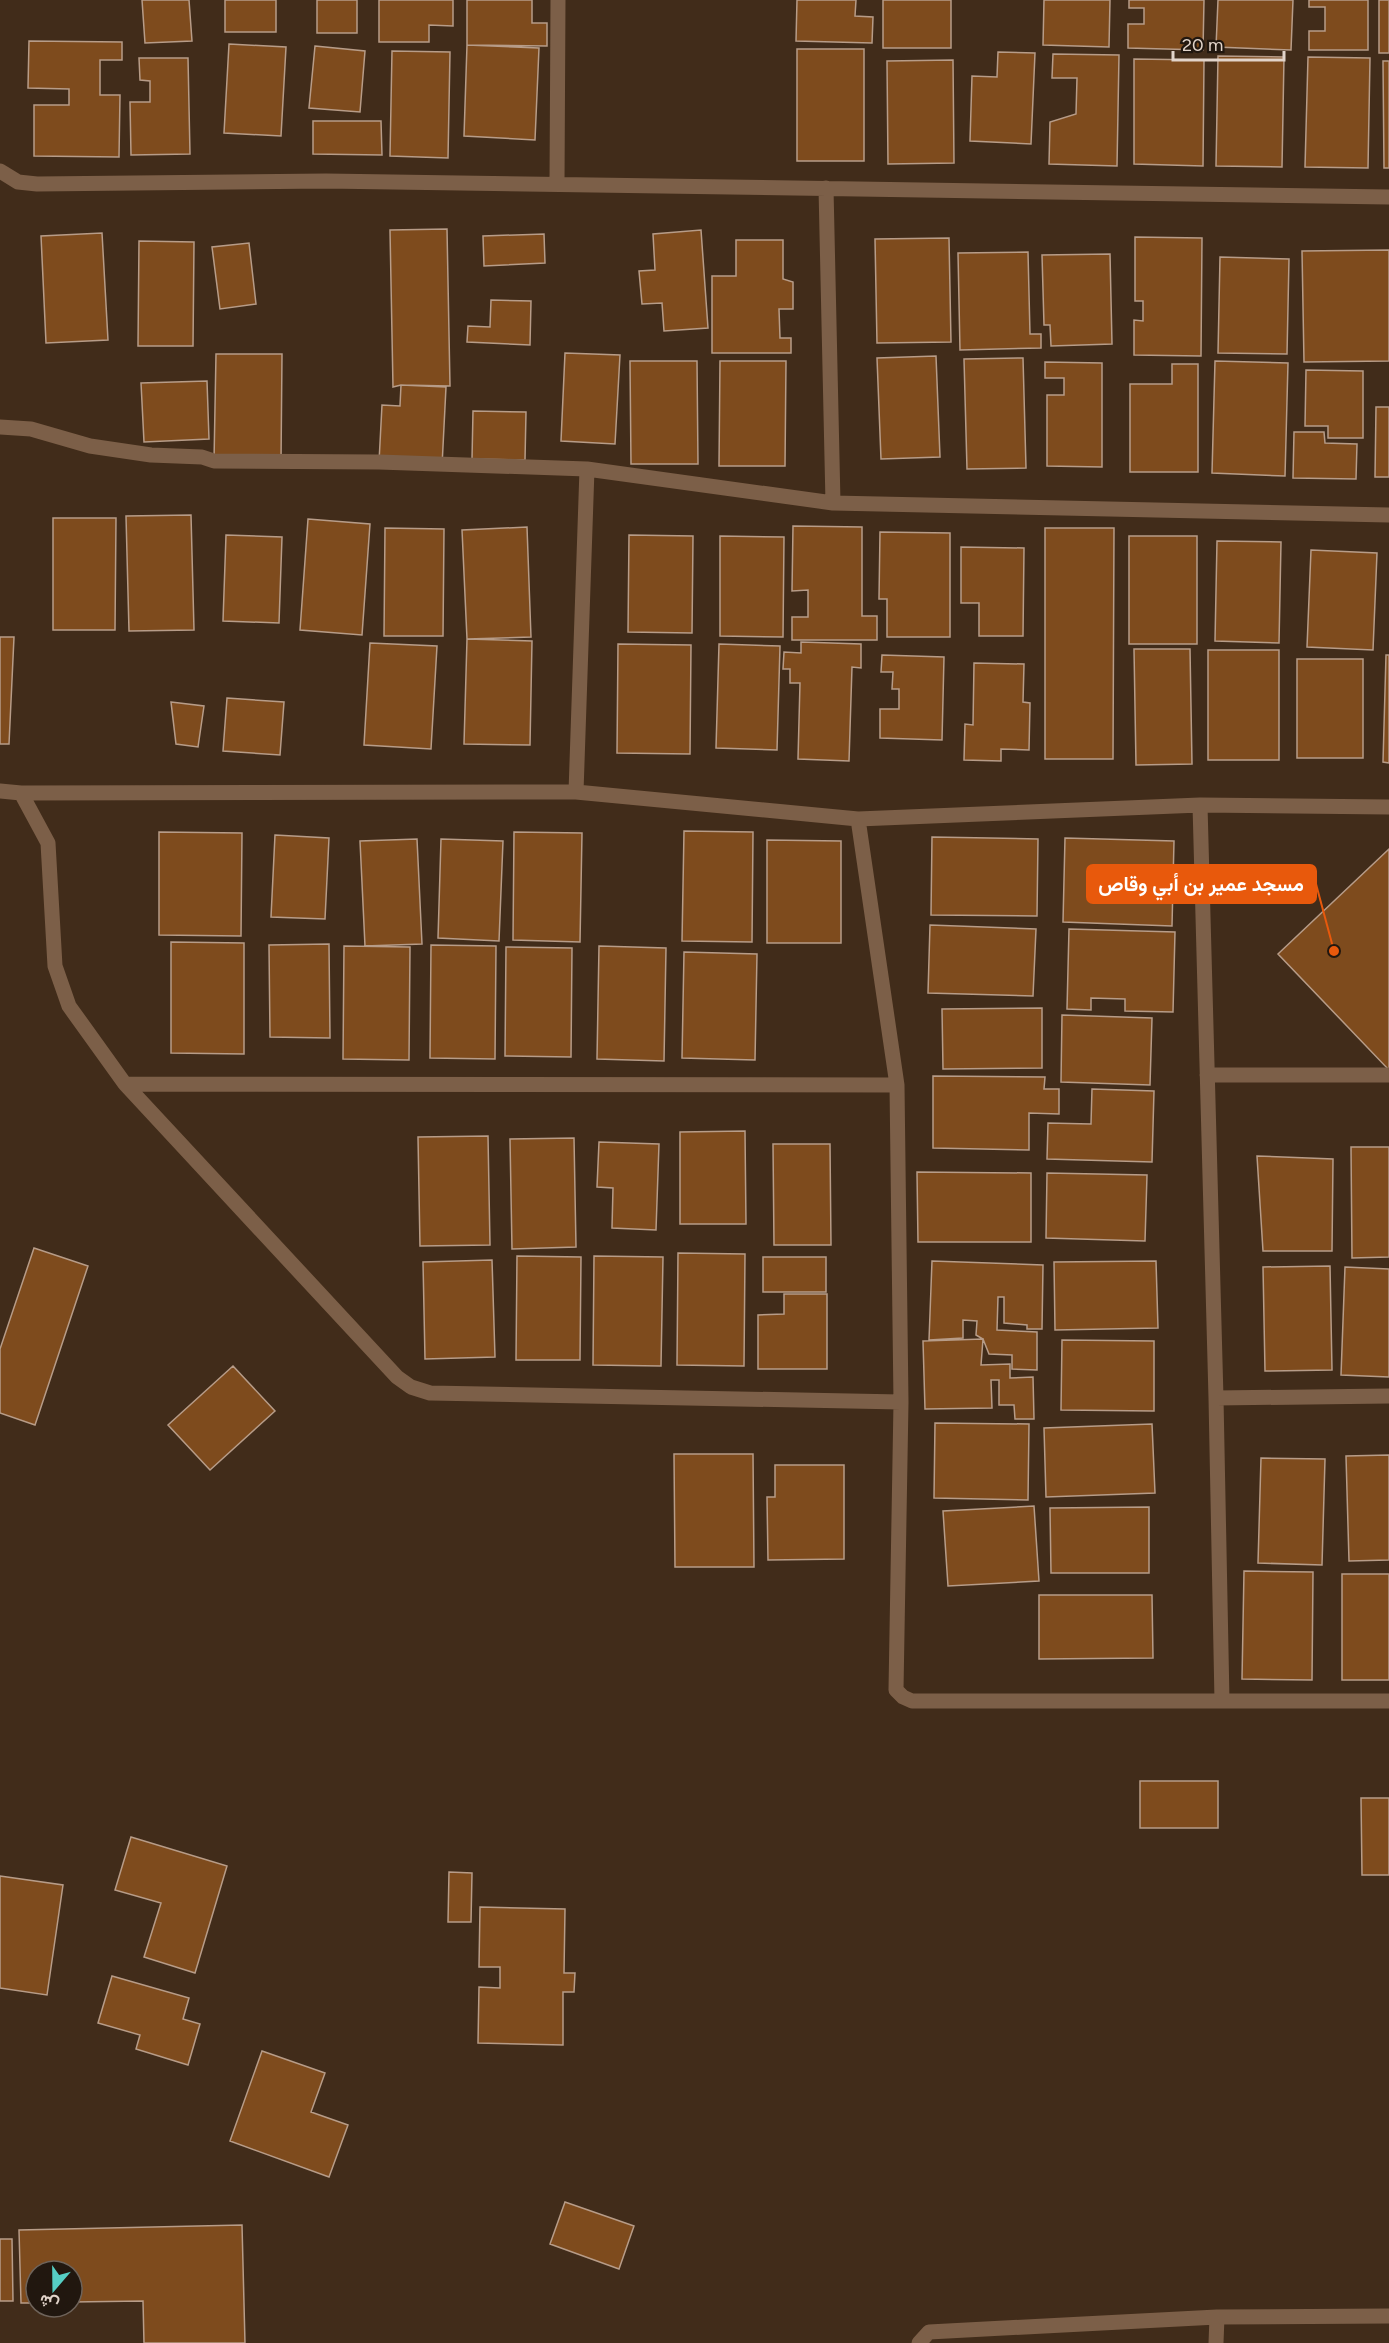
<svg xmlns="http://www.w3.org/2000/svg" width="1389" height="2343" font-family="Figtree,Vazirmatn,sans-serif">
	<rect width="100%" height="100%" fill="#412c1a"/>
	<path fill="#7e4b1d" stroke="#b79c88" stroke-width="1.5" d="M142 0H189L192 41 145 43Z
		M225 0H276V32H225Z
		M317 0H357V33H317Z
		M379 0H453V26L429 25V42H379Z
		M467 0H532V23H547V46L467 45Z
		M797 0H856L855 16 873 17 872 43 796 41Z
		M883 0H951V48H883Z
		M1044 0H1110L1109 47 1043 45Z
		M1129 0H1204L1203 50 1128 48V24H1144V8H1129Z
		M1218 0H1293L1291 50 1216 47Z
		M1309 0H1368V50H1309V31H1325V7H1309Z
		M1379 0H1389V53H1379Z
		M29 41 122 42V60H100V95H120L119 157 34 156V105H69V89L28 88Z
		M229 44 286 47 281 136 224 133Z
		M467 45 539 48 535 140 464 136Z
		M315 46 365 51 360 112 309 108Z
		M797 49H864V161H797Z
		M392 51 450 52 448 158 390 156Z
		M998 52 1035 53 1031 144 970 141 972 76 997 77Z
		M1053 54 1119 55 1117 166 1049 164 1050 122 1076 114 1077 78H1052Z
		M1218 56 1284 57 1282 167 1216 166Z
		M1308 57 1370 58 1368 168 1305 167Z
		M139 58H188L190 154 131 155 130 102H150V81L140 80Z
		M1134 59 1204 60 1203 166 1134 164Z
		M953 60 954 163 888 164 887 61Z
		M1383 61H1389V168H1384Z
		M313 121H381L382 155 313 154Z
		M447 229 450 386 401 385 393 387 390 230Z
		M701 230 708 328 664 331 662 303 642 304 639 271 655 270 653 234Z
		M102 233 108 340 46 343 41 236Z
		M544 234 545 263 484 266 483 236Z
		M1135 237 1202 238 1201 356 1134 355V320L1143 321V301H1135Z
		M949 238 951 342 877 343 875 239Z
		M736 240H783V279L793 282V309H779L780 338H791V353H712V276H736Z
		M139 241 194 242 193 346H138Z
		M249 243 256 304 220 309 212 247Z
		M1389 250V361L1304 362 1302 251Z
		M1028 252 1030 334H1041V348L960 350 958 253Z
		M1110 254 1112 344 1051 346 1050 325H1044L1042 255Z
		M1220 257 1289 259 1287 354 1218 353Z
		M491 300 531 301 530 345 467 342 468 326 490 327Z
		M565 353 620 355 615 444 561 441Z
		M216 354H282L281 462 214 461Z
		M936 356 940 457 881 459 877 358Z
		M1023 358 1026 468 967 469 964 359Z
		M630 361H697L698 464H631Z
		M720 361H786L785 466H719Z
		M1215 361 1288 363 1285 476 1212 473Z
		M1045 362 1102 363V467L1047 466V395H1064V378H1045Z
		M1172 364H1198V472H1130V384H1172Z
		M1306 370 1363 371V438H1328V426H1305Z
		M207 381 209 439 144 442 141 383Z
		M401 385 446 387 442 466 379 462 382 405 400 406Z
		M1376 407H1389V477H1375Z
		M473 411 526 412 525 460 472 459Z
		M1294 432H1324L1325 443 1357 444 1356 479 1293 478Z
		M191 515 194 630 129 631 126 516Z
		M53 518H116L115 630H53Z
		M308 519 370 524 362 635 300 630Z
		M793 526 862 527V616H877V640H792V617H808V590L792 591Z
		M527 527 531 637 467 639 462 530Z
		M385 528 444 529 443 636H384Z
		M1045 528H1114L1113 759H1045Z
		M880 532 950 533V637H887V599H879Z
		M226 535 282 537 279 623 223 621Z
		M629 535 693 536 692 633 628 632Z
		M720 536 784 537 783 637 720 636Z
		M1129 536H1197V644H1129Z
		M1217 541 1281 542 1279 643 1215 641Z
		M961 547 1024 548 1023 636H979V603H961Z
		M1311 550 1377 553 1373 650 1307 647Z
		M0 637H14L9 744H0Z
		M467 639 532 641 530 745 464 744Z
		M801 642 861 644V668L852 667 849 761 798 759 800 683H790V669H783L784 652 801 653Z
		M370 643 437 646 431 749 364 745Z
		M618 644 691 645 690 754 617 753Z
		M719 644 780 646 777 750 716 748Z
		M1134 649H1190L1192 764 1136 765Z
		M1208 650H1279V760H1208Z
		M882 655 944 657 942 740 880 738V709H899V689H892L893 672H881Z
		M1386 655H1389V763L1383 762Z
		M1297 659H1363V758H1297Z
		M974 663 1024 664 1023 702 1030 703 1029 750 1001 749V761L964 760 965 724 973 725Z
		M227 698 284 702 280 755 223 751Z
		M171 702 204 706 198 747 176 744Z
		M684 831 753 832 752 942 682 941Z
		M159 832 242 833 241 936 159 935Z
		M514 832 582 833 580 942 513 940Z
		M275 835 329 838 325 919 271 917Z
		M932 837 1038 839 1037 916 931 915Z
		M1065 838 1174 841 1172 926 1063 922Z
		M417 839 422 944 365 946 360 841Z
		M441 839 503 841 499 941 438 938Z
		M767 840 841 841V943H767Z
		M1389 849V1070L1278 954Z
		M930 925 1036 929 1033 996 928 993Z
		M1069 929 1175 932 1173 1012 1125 1011V999L1091 998V1010L1067 1009Z
		M171 942 244 943V1054L171 1053Z
		M329 944 330 1038 270 1037 269 945Z
		M431 945 496 946 495 1059 430 1058Z
		M344 946 410 947 409 1060 343 1059Z
		M599 946 666 948 664 1061 597 1059Z
		M506 947 572 948 571 1057 505 1056Z
		M684 952 757 954 755 1060 682 1058Z
		M1042 1008V1068L943 1069 942 1009Z
		M1062 1015 1152 1018 1150 1085 1061 1082Z
		M933 1076 1045 1077 1044 1089H1059V1114L1029 1113V1150L933 1148Z
		M1092 1089 1154 1091 1152 1162 1047 1159 1048 1123 1091 1124Z
		M745 1131 746 1224H680V1132Z
		M488 1136 490 1245 420 1246 418 1137Z
		M574 1138 576 1247 512 1249 510 1139Z
		M599 1142 659 1144 656 1230 612 1228 613 1188 597 1187Z
		M773 1144H830L831 1245H774Z
		M1351 1147H1389V1257L1352 1258Z
		M1257 1156 1333 1159 1332 1251H1263Z
		M917 1172 1031 1173V1242H918Z
		M1047 1173 1147 1175 1145 1241 1046 1238Z
		M34 1248 88 1266 35 1425 0 1413V1349Z
		M678 1253 745 1254 744 1366 677 1365Z
		M517 1256 581 1257 580 1360H516Z
		M594 1256 663 1257 661 1366 593 1365Z
		M763 1257H826V1292H763Z
		M492 1260 495 1357 425 1359 423 1262Z
		M932 1261 1043 1265 1042 1329H1027V1325L1004 1323V1297H998L997 1330 1037 1332V1370L1012 1369V1355L989 1354 983 1339 976 1335 977 1321 963 1320V1338L929 1340Z
		M1156 1261 1158 1328 1055 1330 1054 1262Z
		M1330 1266 1332 1370 1265 1371 1263 1267Z
		M1345 1267 1389 1269V1377L1341 1375Z
		M784 1294H827V1369H758V1315L784 1314Z
		M983 1339 981 1365 1010 1364V1378L1033 1377 1034 1419H1015L1014 1405H999V1380H991L992 1408 925 1409 923 1341Z
		M1062 1340 1154 1341V1411L1061 1410Z
		M233 1366 275 1411 210 1470 168 1425Z
		M935 1423 1029 1424 1028 1500 934 1498Z
		M1152 1424 1155 1493 1046 1497 1044 1428Z
		M674 1454H753L754 1567H675Z
		M1389 1455V1560L1349 1561 1346 1456Z
		M1261 1458 1325 1459 1322 1565 1258 1563Z
		M775 1465H844V1559L768 1560 767 1497H775Z
		M1034 1506 1039 1581 948 1586 943 1511Z
		M1149 1507V1573H1051L1050 1508Z
		M1244 1571 1313 1572 1312 1680 1242 1679Z
		M1342 1574H1389V1680H1342Z
		M1039 1595H1152L1153 1658 1039 1659Z
		M1140 1781H1218V1828H1140Z
		M1361 1798H1389V1875H1362Z
		M131 1837 227 1866 195 1973 144 1957 161 1903 115 1890Z
		M449 1872 472 1873 471 1922H448Z
		M0 1876 63 1885 47 1995 0 1988Z
		M480 1907 565 1909 564 1973H575L574 1992H563V2045L478 2043 479 1987 500 1988V1967H479Z
		M112 1976 189 1998 183 2019 200 2024 188 2065 136 2049 140 2035 98 2023Z
		M262 2051 325 2073 311 2112 348 2125 329 2177 230 2141Z
		M565 2202 634 2226 619 2269 550 2244Z
		M242 2225 245 2343H144L143 2301 72 2302V2271H36V2303H21L19 2230Z
		M0 2239H12L13 2301H0Z"/>
	<g fill="none" stroke-linecap="round" stroke-linejoin="round">
		<path stroke="#7c5f48" stroke-width="15" d="M0 171 18 182 37 184 326 181 1389 197
			M557 184 558 0
			M826 188 833 503
			M0 427 31 429 90 446 151 455 202 457 214 461 379 462 587 469 833 503 1389 515
			M0 791 21 793 576 792 858 819 1200 805 1389 807
			M576 792 587 469
			M21 793 48 843 55 966 69 1006 125 1084 397 1377 411 1387 430 1393 901 1402
			M1200 805 1216 1398 1222 1701
			M858 819 897 1085 901 1402 896 1690 903 1697 912 1701H1389
			M1207 1075H1389
			M125 1084 897 1085
			M1216 1398 1389 1396
			M919 2343 929 2332 1217 2317 1389 2316
			M1216 2343 1217 2317"/>
	</g>
	<path fill="none" stroke="#e8590c" stroke-width="2" d="M1334 951L1316 884"/>
	<circle fill="#e8590c" stroke="#21170f" stroke-width="2" cx="1334" cy="951" r="6"/>
	<rect fill="#e8590c" stroke="#e8590c" stroke-width="2" x="1087" y="865" width="229" height="38" rx="6"/>
	<g font-size="20" text-anchor="middle" font-weight="bold" fill="#fff">
		<text x="1201" y="891">مسجد عمير بن أبي وقاص</text>
	</g>
	<g transform="translate(54 2289) rotate(200)"><circle r="28" fill="#21170f" stroke="#6e635a" stroke-width="1.5"/>
	<path d="M0-4.5L10 22L0 15L-10 22Z" fill="#56cec4"/>
	<text y="-9" font-size="16" font-weight="bold" text-anchor="middle" fill="#e2d4ca">ش</text>
	</g>
	<path d="M1173 51v9h111v-9" fill="none" stroke="#e2d4ca" stroke-width="3"/>
	<text x="1182" y="51" font-size="18" fill="#e2d4ca" stroke="#21170f" stroke-width="4.5" paint-order="stroke">20 m</text>
</svg>
